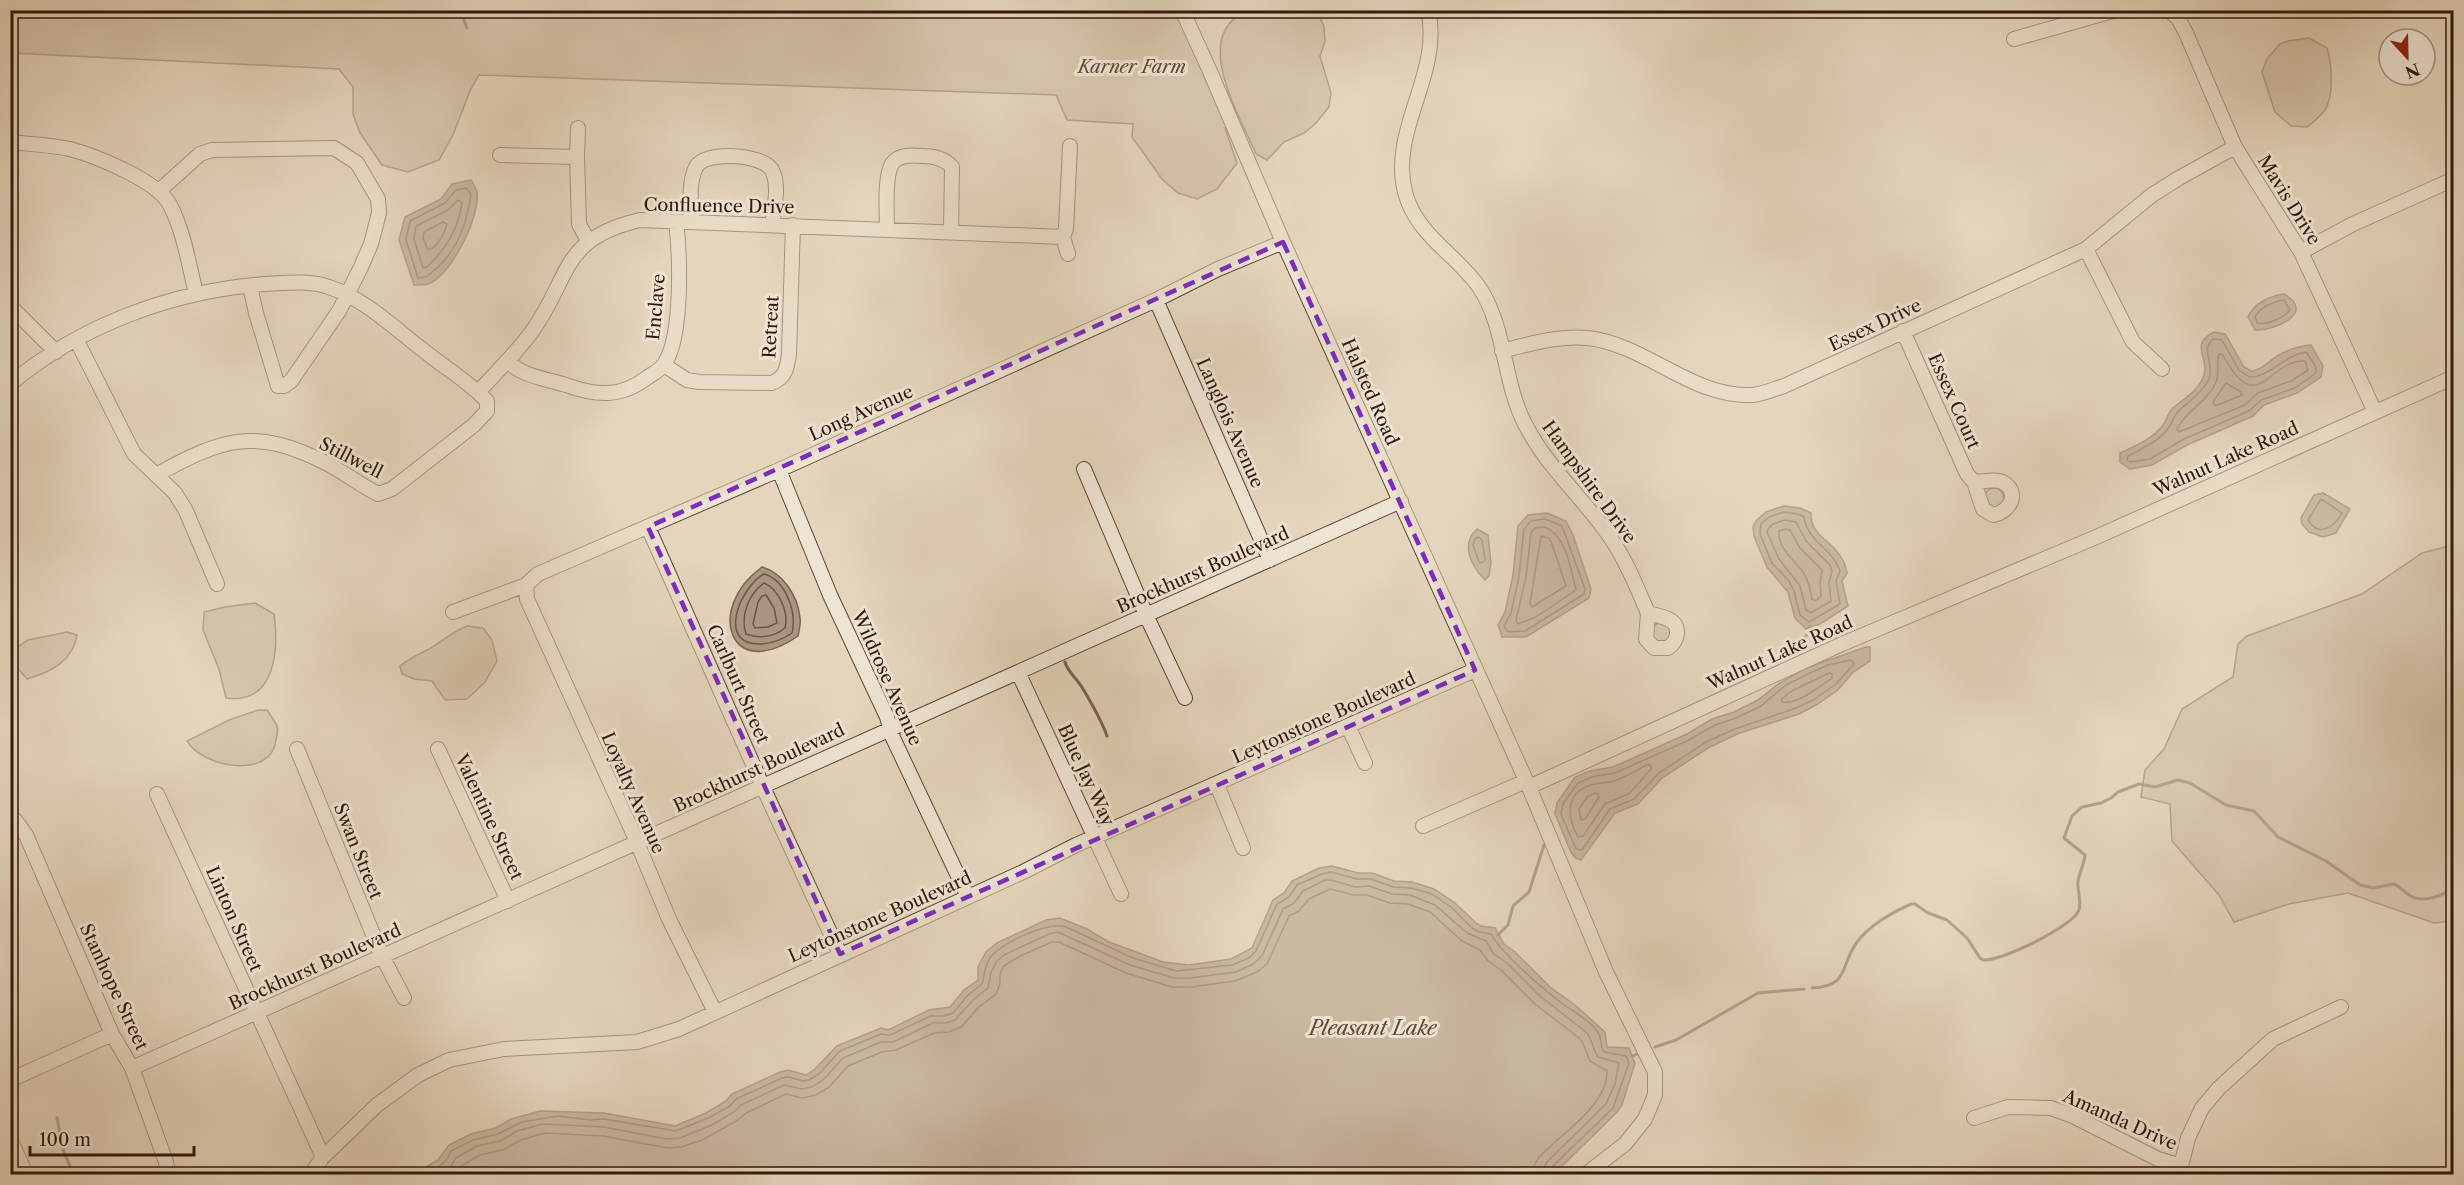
<svg xmlns="http://www.w3.org/2000/svg" width="2464" height="1185" font-family="'Libre Caslon Text',serif">
	<rect width="100%" height="100%" fill="#e5d5bc"/>
	<filter id="stains"><feTurbulence type="fractalNoise" baseFrequency=".00333" numOctaves="4"/><feColorMatrix values="0 0 0 0 .2 0 0 0 0 .09 0 0 0 0 .02 0 0 0 .5 -.17"/></filter>
	<radialGradient id="worn" r=".72"><stop offset=".6" stop-color="#630" stop-opacity="0"/><stop offset="1" stop-color="#630" stop-opacity=".3"/></radialGradient>
	<path fill="#c7b59e" stroke="#7c6654" stroke-width="1.5" d="M34 10 1183 11 1235 128H1225L1237 163 1217 189 1197 199 1178 193 1162 179 1132 137 1133 124 1067 120 1056 95 479 75 470 91 453 135 439 160 408 172 382 165 360 133 353 114V87L339 69 11 53V21Z
		M1273 10 1316 11 1324 26 1325 42 1320 56 1331 93 1329 107 1316 123 1304 133 1284 142 1267 160 1256 154C1241 118 1193 41 1241 14 1250 9 1263 12 1273 10Z
		M2309 38 2327 48C2332 64 2334 95 2325 110 2321 116 2313 122 2307 127L2291 126 2275 112 2262 72 2267 59 2280 44 2288 41Z
		M1984 498a10 10 0 1 1 20 0a10 10 0 1 1-20 0Z
		M2453 545V921L2434 923 2348 893 2289 904 2234 922 2219 895 2172 841 2170 804 2141 797 2145 770 2164 749 2182 709 2233 677 2238 644 2247 636 2362 594 2422 553Z
		M255 603 274 614C279 649 276 705 226 698L219 669 203 630 204 612 225 607Z
		M1651 633a10 10 0 1 1 20 0a10 10 0 1 1-20 0Z
		M467 626 483 628 492 640 497 661 485 682 467 699 445 700 432 681 414 679 402 674 400 666C411 657 423 653 434 646 445 639 454 631 467 626Z
		M67 632 77 635C73 661 51 672 27 679L13 663 16 648 28 640Z
		M258 710H267C270 715 275 721 277 726 278 730 277 736 276 740 272 779 204 769 187 741L229 720Z"/>
	<path fill="#a89480" stroke="#796251" stroke-width="1.5" d="M471 180C473 184 477 189 477 193 480 217 451 276 428 284 424 285 418 285 414 285L399 240 405 217 441 199 452 184Z
		M2284 294C2317 313 2274 331 2255 330L2248 317C2254 303 2270 296 2284 294Z
		M2214 332 2225 334 2244 367 2251 371C2262 370 2268 362 2277 356 2287 350 2300 346 2311 345L2323 366 2321 377 2297 393 2264 405 2253 416 2187 445 2152 465 2130 469 2120 462V453C2135 446 2153 439 2163 425 2167 420 2168 413 2172 409 2183 399 2199 391 2204 375 2209 355 2189 345 2214 332Z
		M2323 493 2350 509 2336 533 2323 537 2309 532 2302 524 2301 518 2314 495Z
		M1784 506 1800 508 1811 513C1810 536 1833 541 1842 559 1845 563 1846 568 1847 573L1842 581 1848 606 1820 624 1806 629 1795 618 1788 592 1767 567 1754 536 1753 527 1756 521 1766 512Z
		M1547 513 1566 521 1573 535 1591 589 1589 598 1526 637H1502L1498 625 1505 612 1513 575 1518 526 1528 515Z
		M1477 529 1488 535 1491 563 1489 576 1485 580C1471 566 1460 544 1477 529Z
		M762 567C783 573 798 596 800 618 801 623 799 631 798 636 729 684 705 608 762 567Z
		M1866 647H1870V661L1853 672 1838 690 1816 705 1799 714 1737 734 1708 748 1662 778 1638 804 1615 813 1581 860 1576 858 1571 852 1555 814 1557 803 1575 777 1590 771 1613 767 1687 734 1712 719 1734 712 1758 700 1778 684 1806 668Z
		M1332 866 1358 873H1372L1394 881 1412 882 1434 889 1455 903 1475 922 1481 926 1495 928 1504 944 1515 952 1550 987 1575 1005 1605 1032 1607 1047 1629 1048 1635 1063 1622 1105 1617 1112 1554 1174H414L438 1160 449 1145 471 1134 496 1128 511 1119 540 1111 604 1113 675 1126 706 1113 726 1101 732 1094 780 1072 788 1070 806 1075 815 1069 837 1046 881 1028 888 1030 929 1010 950 1007 964 990 978 980V967L986 952 997 943 1046 920 1060 918 1087 929 1109 942 1163 962 1189 965 1231 959 1252 948 1273 900 1284 893 1292 881 1319 868Z"/>
	<g fill="none" stroke-linecap="round" stroke-linejoin="round">
		<path stroke="#6d5646" stroke-width="1.5" d="M466 188 471 194C467 222 459 247 438 267 431 273 428 278 418 278L406 240 410 221 445 203 456 190Z
			M458 200 462 203C458 230 446 249 427 267L423 268 414 239 416 226 448 210Z
			M443 222 447 224C445 233 437 248 428 250L423 238 424 232Z
			M2284 300 2290 310C2284 318 2267 325 2257 323L2255 317C2259 308 2274 301 2284 300Z
			M2214 339 2222 340 2239 370 2249 377C2269 378 2284 355 2306 352L2316 367V373L2295 388 2261 400 2249 411 2184 439 2150 459 2130 462 2127 460 2128 456C2142 448 2160 441 2169 427 2172 423 2173 418 2176 414 2186 402 2199 397 2208 381 2216 367 2199 347 2214 339Z
			M2219 354 2223 355C2258 421 2269 358 2305 361L2308 370 2291 381 2258 393 2245 405 2179 432 2177 429C2186 410 2208 402 2216 382 2220 373 2216 362 2219 354Z
			M2226 383 2241 392 2242 395 2215 406 2213 402Z
			M2321 499 2342 513C2334 527 2319 538 2308 520Z
			M1784 512 1798 514 1804 517C1807 541 1833 549 1840 571L1836 581 1840 604 1809 622 1800 615 1794 591 1789 581 1772 563 1760 534 1761 524 1769 517Z
			M1545 519 1562 526 1585 589 1584 594 1525 631 1508 632 1504 626 1511 613 1519 576 1524 529 1531 521Z
			M1785 520 1796 522 1806 541 1830 565 1832 571 1829 582 1831 601 1811 613 1806 610 1800 586 1779 559 1767 532 1768 529 1773 524Z
			M1545 527C1566 535 1571 569 1576 590L1536 617 1518 624 1516 620 1526 577 1531 532 1535 528Z
			M1786 529 1790 530 1800 548 1822 570 1820 581 1821 596 1816 601 1812 599C1810 589 1809 581 1803 572 1794 560 1777 547 1779 531Z
			M1541 536 1549 538 1552 544 1566 586 1532 607 1530 604Z
			M1479 537 1482 540 1485 560 1482 563 1479 562 1473 545 1475 539Z
			M764 574C786 580 797 613 792 633 782 640 774 643 762 644 716 647 739 588 764 574Z
			M764 583C779 589 789 613 785 628 774 637 759 639 746 634 740 616 749 593 764 583Z
			M766 595 774 608 777 623 768 627 755 628 753 624 758 602 762 596Z
			M1851 660 1854 664 1835 685 1813 700 1796 708 1735 729 1706 742 1659 773 1634 799 1610 809 1582 850 1576 849 1561 814 1563 804 1578 783 1592 777 1615 773 1689 740 1715 725 1736 718 1761 706 1786 685 1810 673 1828 665Z
			M1829 673 1832 674V678C1819 687 1797 705 1782 702V699L1790 692Z
			M1649 764 1652 768 1630 793 1605 804 1583 836 1578 837C1567 817 1565 794 1590 785 1598 783 1606 783 1614 781 1626 777 1637 770 1649 764Z
			M1595 793 1598 794 1599 797 1585 819 1581 820 1579 809 1587 797Z
			M427 1174 446 1161 451 1151 473 1140 498 1134 522 1122 558 1116 590 1120 604 1119 676 1131 708 1118 730 1106 736 1099 782 1078 788 1077 803 1081 809 1080 819 1074 840 1051 881 1034 890 1035 931 1016H944L953 1013 968 995 982 984C985 974 984 967 990 958 1000 943 1049 921 1066 927L1133 958 1176 971 1232 965 1249 958 1256 951 1277 904 1289 897 1297 885 1322 874 1331 872 1357 879H1371L1393 887 1411 888 1432 894 1451 907 1472 928 1479 932 1491 934C1501 953 1544 990 1563 1004 1574 1012 1592 1022 1599 1034 1602 1040 1600 1046 1604 1052L1626 1056 1629 1063 1613 1108 1556 1163 1551 1169 1550 1174
			M440 1174 451 1166 456 1158 477 1146 500 1141 517 1131 543 1124 604 1127 666 1139 680 1138 712 1125 734 1112 741 1105 784 1085 802 1089 812 1087 824 1079 843 1058 881 1042H893L933 1023H946L955 1020 973 1000 988 988 991 972 997 961 1004 955 1049 934 1058 932 1130 965 1174 978H1190L1236 972 1253 964 1262 956 1283 909 1294 903 1303 891 1325 880H1331L1355 887 1369 886 1392 894 1410 895 1435 905 1467 933 1486 941 1494 954 1507 963 1541 997 1586 1032C1593 1040 1592 1048 1598 1057L1619 1063 1615 1084 1606 1104 1546 1163 1542 1174
			M455 1174 463 1165 480 1155 502 1150 521 1140 545 1133 603 1136 668 1148 681 1147 702 1140 738 1120 746 1113 786 1094 802 1098 816 1095 829 1087 848 1066 882 1052 896 1050 934 1033 949 1032 961 1027 979 1007 996 994 1000 984V974L1004 966 1020 956 1052 942H1059L1126 973 1172 987H1191L1235 981 1257 972 1267 964 1289 916 1299 911 1309 899 1330 889 1354 895H1367L1390 903 1408 904 1430 912 1462 941 1480 950 1488 961 1501 970 1535 1004 1579 1038 1583 1043 1590 1061 1607 1071C1608 1105 1561 1134 1539 1157L1534 1166 1533 1174"/>
		<path stroke="#796251" stroke-width="3" d="M460 10 467 28
			M1802 659 1798 647 1808 633 1810 626
			M1065 662C1068 673 1078 679 1083 689 1092 704 1101 719 1107 736
			M1498 935 1508 925 1513 906 1529 892 1544 845
			M1812 988C1850 986 1839 967 1857 942 1869 926 1892 912 1911 904H1915L1928 913 1947 920 1967 938 1980 958 1983 960C2000 962 2074 926 2079 910 2082 901 2077 891 2078 882 2079 873 2084 865 2085 855L2064 838 2072 816 2082 807 2101 803 2111 798 2118 792 2139 784 2155 787 2178 780 2190 783 2226 805 2254 811 2278 837 2326 861 2360 885 2373 888 2394 884C2401 887 2403 891 2409 895 2422 904 2443 896 2454 887
			M1655 1047 1676 1040 1758 993 1804 989
			M1633 1056 1637 1054
			M57 1118 63 1149 73 1174"/>
		<g stroke="#5f4637" stroke-width="16">
			<path id="minor" d="M1182 10 1209 69 1283 242 1529 787
				M1428 10C1443 73 1389 129 1405 192 1416 235 1455 253 1479 287 1506 327 1503 382 1525 424 1547 468 1586 500 1612 540 1627 562 1637 588 1648 613
				M2168 10 2178 18 2186 33 2235 147 2301 252 2375 412
				M2014 39 2116 10
				M10 142C30 144 51 145 70 149 96 156 158 181 170 205 184 232 189 265 196 294
				M500 155 577 157 579 224 588 241
				M577 157 578 128
				M159 191 200 154 212 150 334 148 357 163 378 199 379 213 371 244 361 267 339 311 291 381 284 386H278L256 313 250 286
				M692 222C691 205 688 183 696 167 705 150 763 154 772 170 780 186 774 208 772 225
				M887 230C887 214 884 177 892 164 898 154 913 155 923 156 934 156 944 158 952 167L951 232
				M1063 237 1068 254
				M2086 249 2133 342 2162 369
				M2301 252 2353 224 2454 179
				M1156 300 1270 560
				M10 306 56 352
				M1903 331 1967 474 1974 482 1983 509 1993 515C2008 513 2021 494 2004 483 1997 478 1983 482 1974 482
				M77 341 134 454 175 493 186 511 217 584
				M1502 351C1529 344 1560 335 1588 338 1647 345 1692 398 1753 395 1763 394 1774 389 1784 386L2086 249 2152 195 2179 178 2235 147
				M507 361C524 377 544 378 566 385 596 396 621 398 648 377 654 373 662 369 665 363 683 334 680 255 676 221
				M664 365 687 380 699 382 772 383C786 377 787 368 789 354L793 225
				M10 384C82 324 174 291 265 284 285 283 310 280 329 287 365 299 394 328 423 350 445 368 468 381 487 401V411L474 425 392 489 378 494C360 485 344 472 326 463 255 427 223 438 156 475
				M478 392C496 373 515 354 531 333 572 276 559 239 640 220L1063 237 1066 229 1070 146
				M1084 469 1146 615 1185 698
				M779 470 830 595 887 717 893 738 968 897
				M648 527 763 787 840 954
				M526 585 527 599 634 835 669 919 715 1012
				M453 612 526 585 538 574 779 470 1156 300 1218 269 1283 242
				M1648 613C1655 615 1662 616 1668 619 1682 625 1678 641 1668 648H1654L1646 639Z
				M1018 672 1121 894
				M1348 726 1365 763
				M297 749 382 956 404 998
				M438 749 508 901
				M1217 785 1243 848
				M157 794 323 1157
				M10 820H15L26 835 112 1034 132 1068 166 1162 168 1174
				M1423 826 1526 781
				M132 1068 1401 501
				M10 1080 112 1034
				M1974 1118 2008 1107 2051 1108 2073 1116 2158 1159 2181 1166
				M10 1139 26 1174
				M311 1174 323 1157 377 1105 418 1075 449 1060 504 1049 637 1042 679 1029 1023 872 1076 845 1475 670
				M1586 1174 1625 1144 1645 1119 1655 1095V1072L1606 972 1529 787 1842 644 2094 538 2454 377
				M2179 1174 2188 1138 2202 1108 2219 1088 2273 1039 2341 1007"/>
		</g>
		<use href="#minor" stroke="#eee4d3" stroke-width="14"/>
	</g>
	<path d="M0 0H2464V1185H0ZM1283 242 1475 670 840 954 648 527Z" fill="#e5d5bc" fill-opacity=".55" fill-rule="evenodd"/>
	<path fill="none" stroke="#7b2cbf" stroke-width="4.5" stroke-dasharray="12 8" stroke-linejoin="round" d="M1283 242 1475 670 840 954 648 527Z"/>
	<g text-anchor="middle" stroke-width="6" stroke-linejoin="round" paint-order="stroke">
		<g font-size="18" font-style="italic" fill="#5f4637" stroke="#eee4d3">
			<text x="1132" y="73">Karner Farm</text>
		</g>
		<g font-size="18" fill="#32170b" stroke="#eee4d3">
			<text transform="translate(2289 200) rotate(58)" y="6">Mavis Drive</text>
			<text transform="translate(719 206) rotate(1)" y="6">Confluence Drive</text>
			<text transform="translate(656 307) rotate(-85)" y="6">Enclave</text>
			<text transform="translate(1875 325) rotate(-25)" y="6">Essex Drive</text>
			<text transform="translate(771 327) rotate(-87)" y="6">Retreat</text>
			<text transform="translate(1370 392) rotate(66)" y="6">Halsted Road</text>
			<text transform="translate(1954 401) rotate(66)" y="6">Essex Court</text>
			<text transform="translate(861 413) rotate(-24)" y="6">Long Avenue</text>
			<text transform="translate(1230 423) rotate(66)" y="6">Langlois Avenue</text>
			<text transform="translate(351 458) rotate(27)" y="6">Stillwell</text>
			<text transform="translate(2226 459) rotate(-24)" y="6">Walnut Lake Road</text>
			<text transform="translate(1589 482) rotate(54)" y="6">Hampshire Drive</text>
			<text transform="translate(1203 570) rotate(-24)" y="6">Brockhurst Boulevard</text>
			<text transform="translate(1780 653) rotate(-24)" y="6">Walnut Lake Road</text>
			<text transform="translate(887 678) rotate(66)" y="6">Wildrose Avenue</text>
			<text transform="translate(738 684) rotate(66)" y="6">Carlburt Street</text>
			<text transform="translate(1324 718) rotate(-24)" y="6">Leytonstone Boulevard</text>
			<text transform="translate(759 768) rotate(-25)" y="6">Brockhurst Boulevard</text>
			<text transform="translate(1086 775) rotate(65)" y="6">Blue Jay Way</text>
			<text transform="translate(633 793) rotate(66)" y="6">Loyalty Avenue</text>
			<text transform="translate(489 817) rotate(65)" y="6">Valentine Street</text>
			<text transform="translate(358 851) rotate(68)" y="6">Swan Street</text>
			<text transform="translate(880 917) rotate(-24)" y="6">Leytonstone Boulevard</text>
			<text transform="translate(234 919) rotate(66)" y="6">Linton Street</text>
			<text transform="translate(315 967) rotate(-24)" y="6">Brockhurst Boulevard</text>
			<text transform="translate(114 987) rotate(65)" y="6">Stanhope Street</text>
			<text transform="translate(2120 1120) rotate(24)" y="6">Amanda Drive</text>
		</g>
		<g font-size="20" font-style="italic" fill="#61493a" stroke="#eee4d3">
			<text x="1373" y="1035">Pleasant Lake</text>
		</g>
	</g>
	<rect width="2464" height="1185" fill="none" stroke="#e5d5bc" stroke-width="36"/>
	<rect x="12" y="12" width="2440" height="1161" fill="none" stroke="#32170b" stroke-width="3"/>
	<rect x="18" y="18" width="2428" height="1149" fill="none" stroke="#32170b" stroke-width="1.5"/>
	<g transform="translate(2407 57) rotate(158)"><circle r="28" fill="#eee4d3" stroke="#a39283" stroke-width="1.5"/>
	<path d="M0-4.5L10 22L0 15L-10 22Z" fill="#8f2418"/>
	<text y="-9" font-size="16" font-weight="bold" text-anchor="middle" fill="#32170b">N</text>
	</g>
	<path d="M30 1146v9h164v-9" fill="none" stroke="#32170b" stroke-width="3"/>
	<text x="39" y="1146" font-size="18" fill="#32170b" stroke="#eee4d3" stroke-width="4.5" paint-order="stroke">100 m</text>
	<rect width="100%" height="100%" filter="url(#stains)"/>
	<rect width="100%" height="100%" fill="url(#worn)"/>
</svg>
